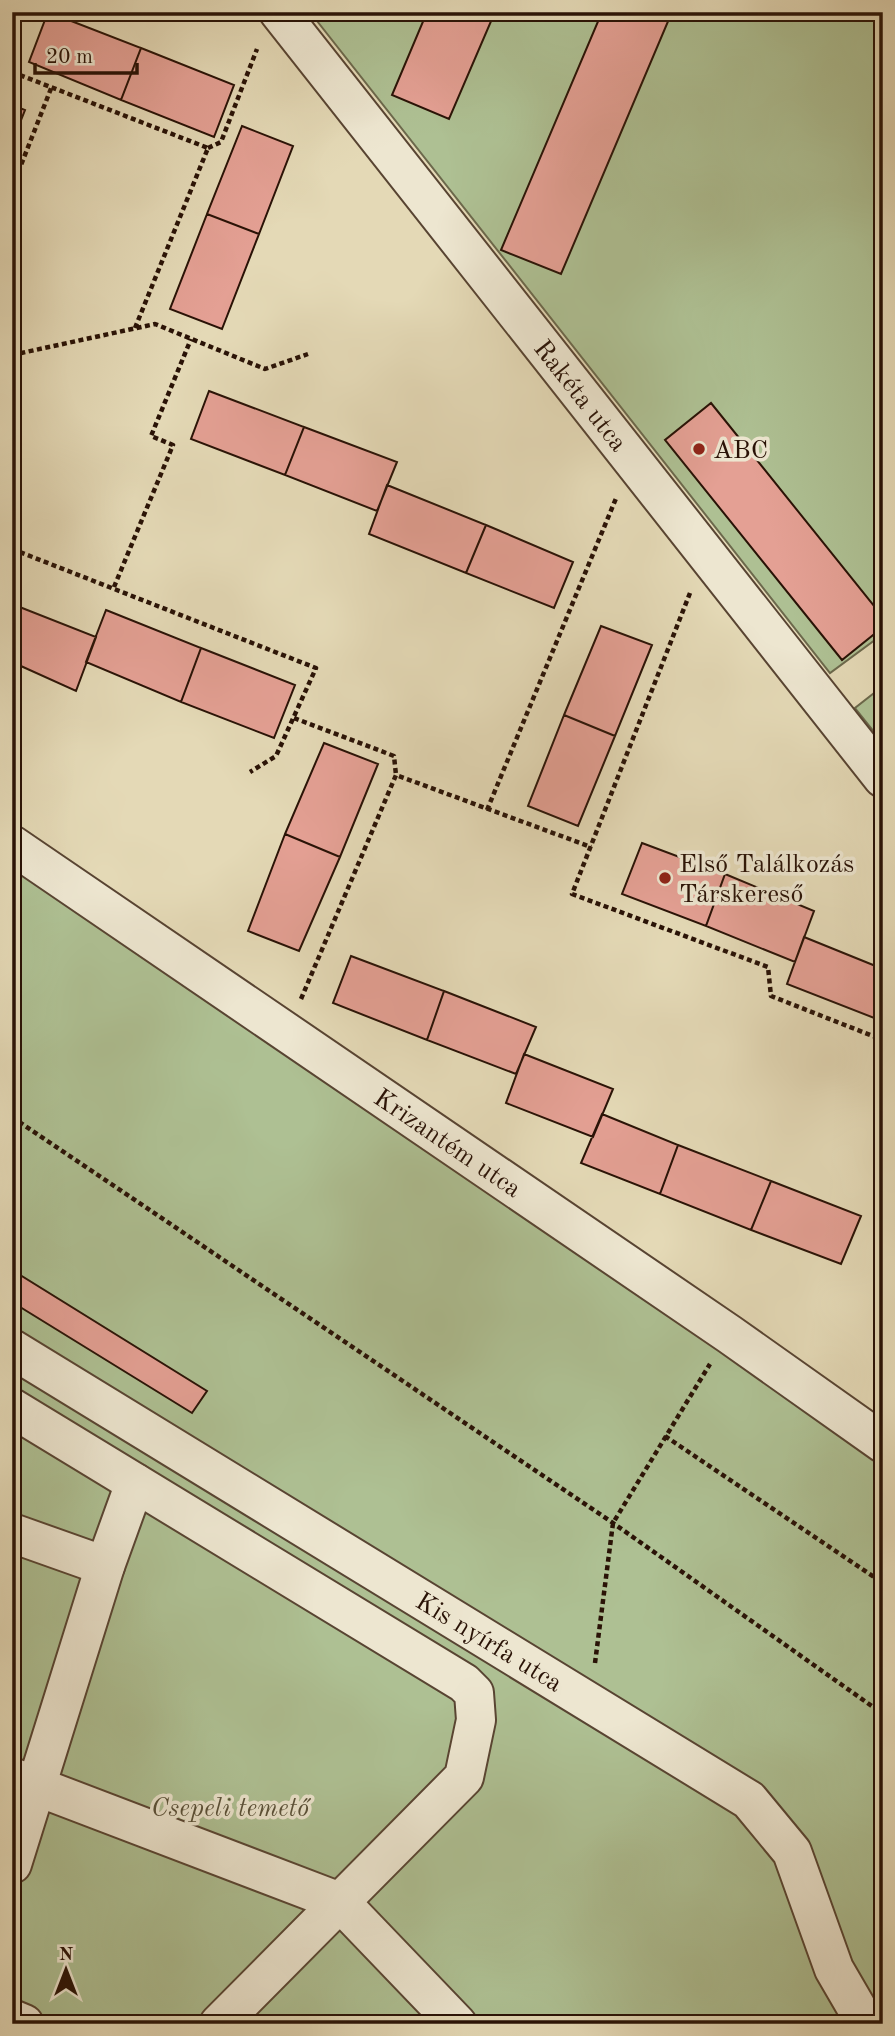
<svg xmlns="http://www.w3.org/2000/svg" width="895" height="2036" font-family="'Old Standard TT',serif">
	<rect width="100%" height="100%" fill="#e4d9b6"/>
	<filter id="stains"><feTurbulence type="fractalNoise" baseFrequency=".00286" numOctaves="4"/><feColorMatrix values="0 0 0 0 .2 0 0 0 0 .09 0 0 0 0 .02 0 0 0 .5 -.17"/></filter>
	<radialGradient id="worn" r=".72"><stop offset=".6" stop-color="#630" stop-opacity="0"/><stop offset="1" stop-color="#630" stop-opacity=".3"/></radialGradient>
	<path fill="#aec093" stroke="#6c694c" stroke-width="2" d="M310 12H883V634L830 673Z
		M883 686V743L855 708Z
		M12 854 883 1445V2024H12Z"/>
	<path fill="#e4a094" stroke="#291206" stroke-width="2" d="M48 12 141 48 121 100 29 62Z
		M427 12H495L449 119 392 95Z
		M602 12H672L561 274 501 250Z
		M141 48 234 85 214 137 121 100Z
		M12 105 25 110 12 143Z
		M242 126 293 146 259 234 207 214Z
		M207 214 259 234 222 329 170 309Z
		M209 391 304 427 285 475 191 439Z
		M711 403 883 617V627L842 660 665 440Z
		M304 427 397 462 377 511 285 475Z
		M387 485 486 525 466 573 369 534Z
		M486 525 573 562 554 608 466 573Z
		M12 604 96 637 76 691 12 662Z
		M106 610 201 648 181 702 86 662Z
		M601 626 652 645 615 736 564 715Z
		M201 648 295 685 274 738 181 702Z
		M564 715 615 736 578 826 528 806Z
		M324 743 378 764 340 857 285 834Z
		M285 834 340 857 299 951 248 931Z
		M642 843 725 874 706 926 622 894Z
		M725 874 814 911 795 962 706 926Z
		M804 937 883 969 882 1021 787 984Z
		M351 956 444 991 427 1040 333 1003Z
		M444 991 536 1027 516 1074 427 1040Z
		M524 1054 613 1089 593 1137 506 1103Z
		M602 1114 678 1145 660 1194 581 1163Z
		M678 1145 771 1181 751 1230 660 1194Z
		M771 1181 861 1216 841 1264 751 1230Z
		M12 1270 207 1391 192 1413 12 1302Z"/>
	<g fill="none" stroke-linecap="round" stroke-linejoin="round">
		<g stroke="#584432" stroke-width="42">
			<g id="minor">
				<path id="s1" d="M279 12 883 778"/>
				<path id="s2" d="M12 845 729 1334 883 1443"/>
				<path id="s3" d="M12 1349 749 1800 792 1852 834 1969 866 2024"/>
				<path d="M12 1408 464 1683 474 1693 476 1720 464 1777 219 2024"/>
				<path d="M12 1533 105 1566"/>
				<path d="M12 1777 340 1902 457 2024"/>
				<path d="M12 1864 105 1566 135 1483"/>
				<path d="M12 2019 24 2024"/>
			</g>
		</g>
		<path stroke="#291206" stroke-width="4.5" stroke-dasharray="5 3.5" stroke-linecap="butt" d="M12 72 208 148 135 328
			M208 148 221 142 257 49
			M12 188 52 86
			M12 355 155 324 265 369 308 354
			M12 549 316 668 276 756 250 772
			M114 587 173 445 151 436 191 339
			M690 593 572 894 768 967 771 996 883 1040
			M294 718 394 756 396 775
			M487 810 617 496
			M301 999 396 775 591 847
			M12 1117 613 1523 883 1714
			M665 1436 883 1583
			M595 1663 613 1523 710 1364"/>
		<use href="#minor" stroke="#ede6d0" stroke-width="38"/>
	</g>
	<g fill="#8f2418" stroke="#ede6d0" stroke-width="2.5">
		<circle cx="699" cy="449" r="7"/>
		<circle cx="665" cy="878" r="7"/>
	</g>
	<g text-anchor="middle" stroke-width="7" stroke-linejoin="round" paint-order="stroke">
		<g font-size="26" fill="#291206" stroke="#ede6d0">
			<text dy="9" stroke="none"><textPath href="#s1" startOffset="488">Rakéta utca</textPath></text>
			<text dy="9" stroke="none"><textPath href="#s2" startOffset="528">Krizantém utca</textPath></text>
			<text dy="9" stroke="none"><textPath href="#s3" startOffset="560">Kis nyírfa utca</textPath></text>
		</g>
		<g font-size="26" fill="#291206" stroke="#ede6d0" text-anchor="start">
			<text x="713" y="458">ABC</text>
			<text x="679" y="872">Első Találkozás<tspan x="679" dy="30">Társkereső</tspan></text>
		</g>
		<g font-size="26" font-style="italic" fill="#584f37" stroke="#ede6d0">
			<text x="230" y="1816">Csepeli temető</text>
		</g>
	</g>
	<rect width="895" height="2036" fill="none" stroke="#e4d9b6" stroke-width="42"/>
	<rect x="14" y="14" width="867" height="2008" fill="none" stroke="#291206" stroke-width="3.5"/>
	<rect x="21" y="21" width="853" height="1994" fill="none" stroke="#291206" stroke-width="2"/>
	<g transform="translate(66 1970)" stroke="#ede6d0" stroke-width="5" paint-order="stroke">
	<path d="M0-5L12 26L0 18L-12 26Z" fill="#291206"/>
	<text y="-10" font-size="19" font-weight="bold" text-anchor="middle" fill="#291206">N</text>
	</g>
	<path d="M35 63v10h102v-10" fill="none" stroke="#291206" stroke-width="3.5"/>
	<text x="46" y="63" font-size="21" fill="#291206" stroke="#ede6d0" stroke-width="5" paint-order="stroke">20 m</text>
	<rect width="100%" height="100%" filter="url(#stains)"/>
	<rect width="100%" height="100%" fill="url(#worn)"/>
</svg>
